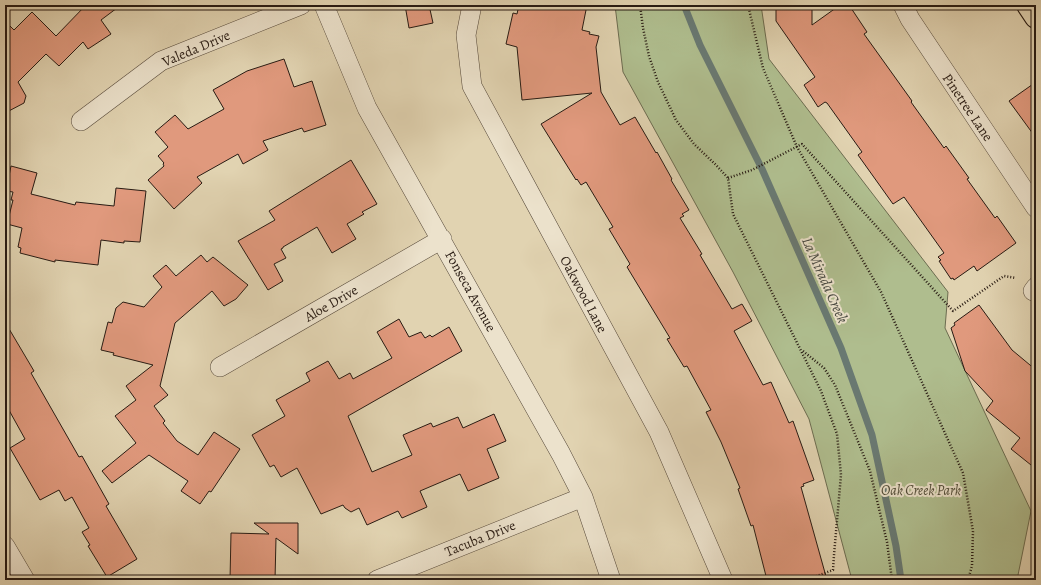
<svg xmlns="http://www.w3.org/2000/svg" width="1041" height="585" font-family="Alegreya,serif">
	<rect width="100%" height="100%" fill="#e1d3b1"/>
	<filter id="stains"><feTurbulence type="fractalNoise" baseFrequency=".005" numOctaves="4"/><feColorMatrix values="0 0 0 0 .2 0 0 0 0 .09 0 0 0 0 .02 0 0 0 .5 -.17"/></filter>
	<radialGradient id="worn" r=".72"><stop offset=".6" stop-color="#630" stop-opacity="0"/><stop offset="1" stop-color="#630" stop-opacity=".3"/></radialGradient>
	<path fill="#afbd8e" stroke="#6c6c50" d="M615 5H761L769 59 948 292 945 328 1031 511 1017 580H852L809 419 733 272 623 72Z"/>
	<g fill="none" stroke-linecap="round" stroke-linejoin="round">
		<path stroke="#697972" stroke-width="7" d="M684 5 700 45 762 169 841 348 872 435 896 546 901 580"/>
	</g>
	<path fill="#e0997d" stroke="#281b13" d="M86 5H121L101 20 111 34 88 49 83 42 59 66 46 54 18 82 26 96 24 103 5 113V21L14 30 32 12 56 36Z
		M405 5H429L433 23 409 28Z
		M519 5H587L582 30 590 32 589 34 599 36 596 47 601 92 620 125 635 117 656 153 657 152 672 179 671 180 689 210 682 214 684 216 680 218 702 254 700 255 732 309 742 304 752 321 734 331 763 385 771 382 789 423 793 421 814 480 803 484 804 486 801 487 827 580H767L753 525 751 526 738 489 740 488 721 442 706 412 711 410 687 366 684 367 667 339 670 338 627 267 630 264 609 229 613 227 586 182 581 185 577 179 576 180 541 124 592 93 522 100 517 47 506 44 513 13 517 14Z
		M776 5H812V25L840 5H849L867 32 864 34 912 101 911 102 944 148 946 146 969 178 967 179 995 218 997 216 1016 243 977 271 974 266 954 280 953 278 951 279 939 261 941 260 938 257 944 253 904 197 893 204 858 155 862 152 827 103 825 102 818 107 804 85 815 77 776 21Z
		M284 59 294 87 312 81 326 125 304 132 302 128 263 141 268 150 243 164 238 154 197 177 202 183 174 209 148 180 164 166 163 164 164 163 158 156 168 147 155 132 175 115 188 129 224 109 213 90 247 71Z
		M1036 82V138L1009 101Z
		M351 160 377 204 362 212 364 214 347 224 356 239 332 253 317 227 283 247V248L281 249 286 258 274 264 283 281 268 290 238 241 275 220 269 211Z
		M11 166 37 173 31 194 75 205 76 202 114 206 116 188 146 191 140 242 124 241V243L101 240 98 265 55 260V262L20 253 21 248 18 247 22 228 7 224 13 200H11L13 192 6 191Z
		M201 255 207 262 213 257 248 285 236 299 224 306 212 291 175 323 160 386 168 395 154 406 165 421 163 423 177 441 198 455 214 432 240 449 211 492 209 491 200 504 181 491 188 481 149 455 112 483 102 471 136 443 115 416 136 400 126 386 153 365 113 355 114 353 101 350 108 322 112 323 116 308 123 302 144 307 162 287 153 276 166 265 176 276Z
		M979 305 1012 350 1036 370V469L1011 449 1020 438 986 410 993 401 965 371 951 328 955 325 954 323Z
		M399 319 409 337 421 332 425 338 430 335 432 337 449 327 462 351 348 416 372 472 412 455 403 435 431 423 433 427 458 417 463 428 494 414 506 441 487 449 499 478 468 491 460 474 420 491 427 507 402 518 398 511 367 525 359 508 351 512 345 508 343 505 321 514 297 468 281 477 274 465 270 467 252 435 285 416 276 400 310 381 306 373 328 361 339 379 350 373 353 379 392 358 377 332Z
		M5 322 34 371 31 373 79 457 82 456 109 504 106 506 137 559 107 577 88 546 90 545 82 532 89 528 72 497 65 501 59 490 40 500 10 448 25 439 5 403Z
		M254 523H298V554L276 538 275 580H230L231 533 269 534Z"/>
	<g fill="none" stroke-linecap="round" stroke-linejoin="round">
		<g stroke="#56493a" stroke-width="20">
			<path id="street" d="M324 5 367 108 561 454 583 497 611 580
				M472 5 466 35 472 86 659 432 723 580
				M903 5 910 19 1036 208
				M81 121 161 61 301 5
				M1033 291 1036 287
				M220 367 442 239
				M5 546 25 580
				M377 580 583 497"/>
		</g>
		<g stroke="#281b13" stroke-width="24">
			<path id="primary" d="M1028 5 1036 17"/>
		</g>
		<path stroke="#281b13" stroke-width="2.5" stroke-dasharray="1 2" stroke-linecap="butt" d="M640 5 643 28 649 56 658 82 676 120 694 144 716 165 728 178 733 214 821 391 837 434 841 475 834 555 833 570 806 580
			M748 5 763 68 797 147 881 292 963 473 973 531 972 566 968 580
			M728 178 752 170 802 144 953 311 1004 276 1016 278
			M803 351 824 368 835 385 870 471 887 542 892 580"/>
		<use href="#street" stroke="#ece2cc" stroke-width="19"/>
		<use href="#primary" stroke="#e1d3b1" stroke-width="22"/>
	</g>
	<g text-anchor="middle" stroke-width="4" stroke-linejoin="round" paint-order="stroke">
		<g font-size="14" fill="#281b13" stroke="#ece2cc">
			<text transform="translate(196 48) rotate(-23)" y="5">Valeda Drive</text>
			<text transform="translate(968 107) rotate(56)" y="5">Pinetree Lane</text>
			<text transform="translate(471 291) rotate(61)" y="5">Fonseca Avenue</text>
			<text transform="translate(584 294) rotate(62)" y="5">Oakwood Lane</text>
			<text transform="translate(331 303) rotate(-30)" y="5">Aloe Drive</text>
			<text transform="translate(480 538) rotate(-22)" y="5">Tacuba Drive</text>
		</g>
		<g font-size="14" font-style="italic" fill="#504c38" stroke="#ece2cc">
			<text x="921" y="495">Oak Creek Park</text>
		</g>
		<g font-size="15" font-style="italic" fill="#494a43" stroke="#ece2cc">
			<text transform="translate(825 280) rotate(66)" y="5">La Mirada Creek</text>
		</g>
	</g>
	<rect width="1041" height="585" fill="none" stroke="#e1d3b1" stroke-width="20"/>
	<rect x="6" y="6" width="1029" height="573" fill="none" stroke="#281b13" stroke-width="2"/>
	<rect x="10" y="10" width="1021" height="565" fill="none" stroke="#281b13"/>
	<rect width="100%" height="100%" filter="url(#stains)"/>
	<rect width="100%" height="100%" fill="url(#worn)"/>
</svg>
